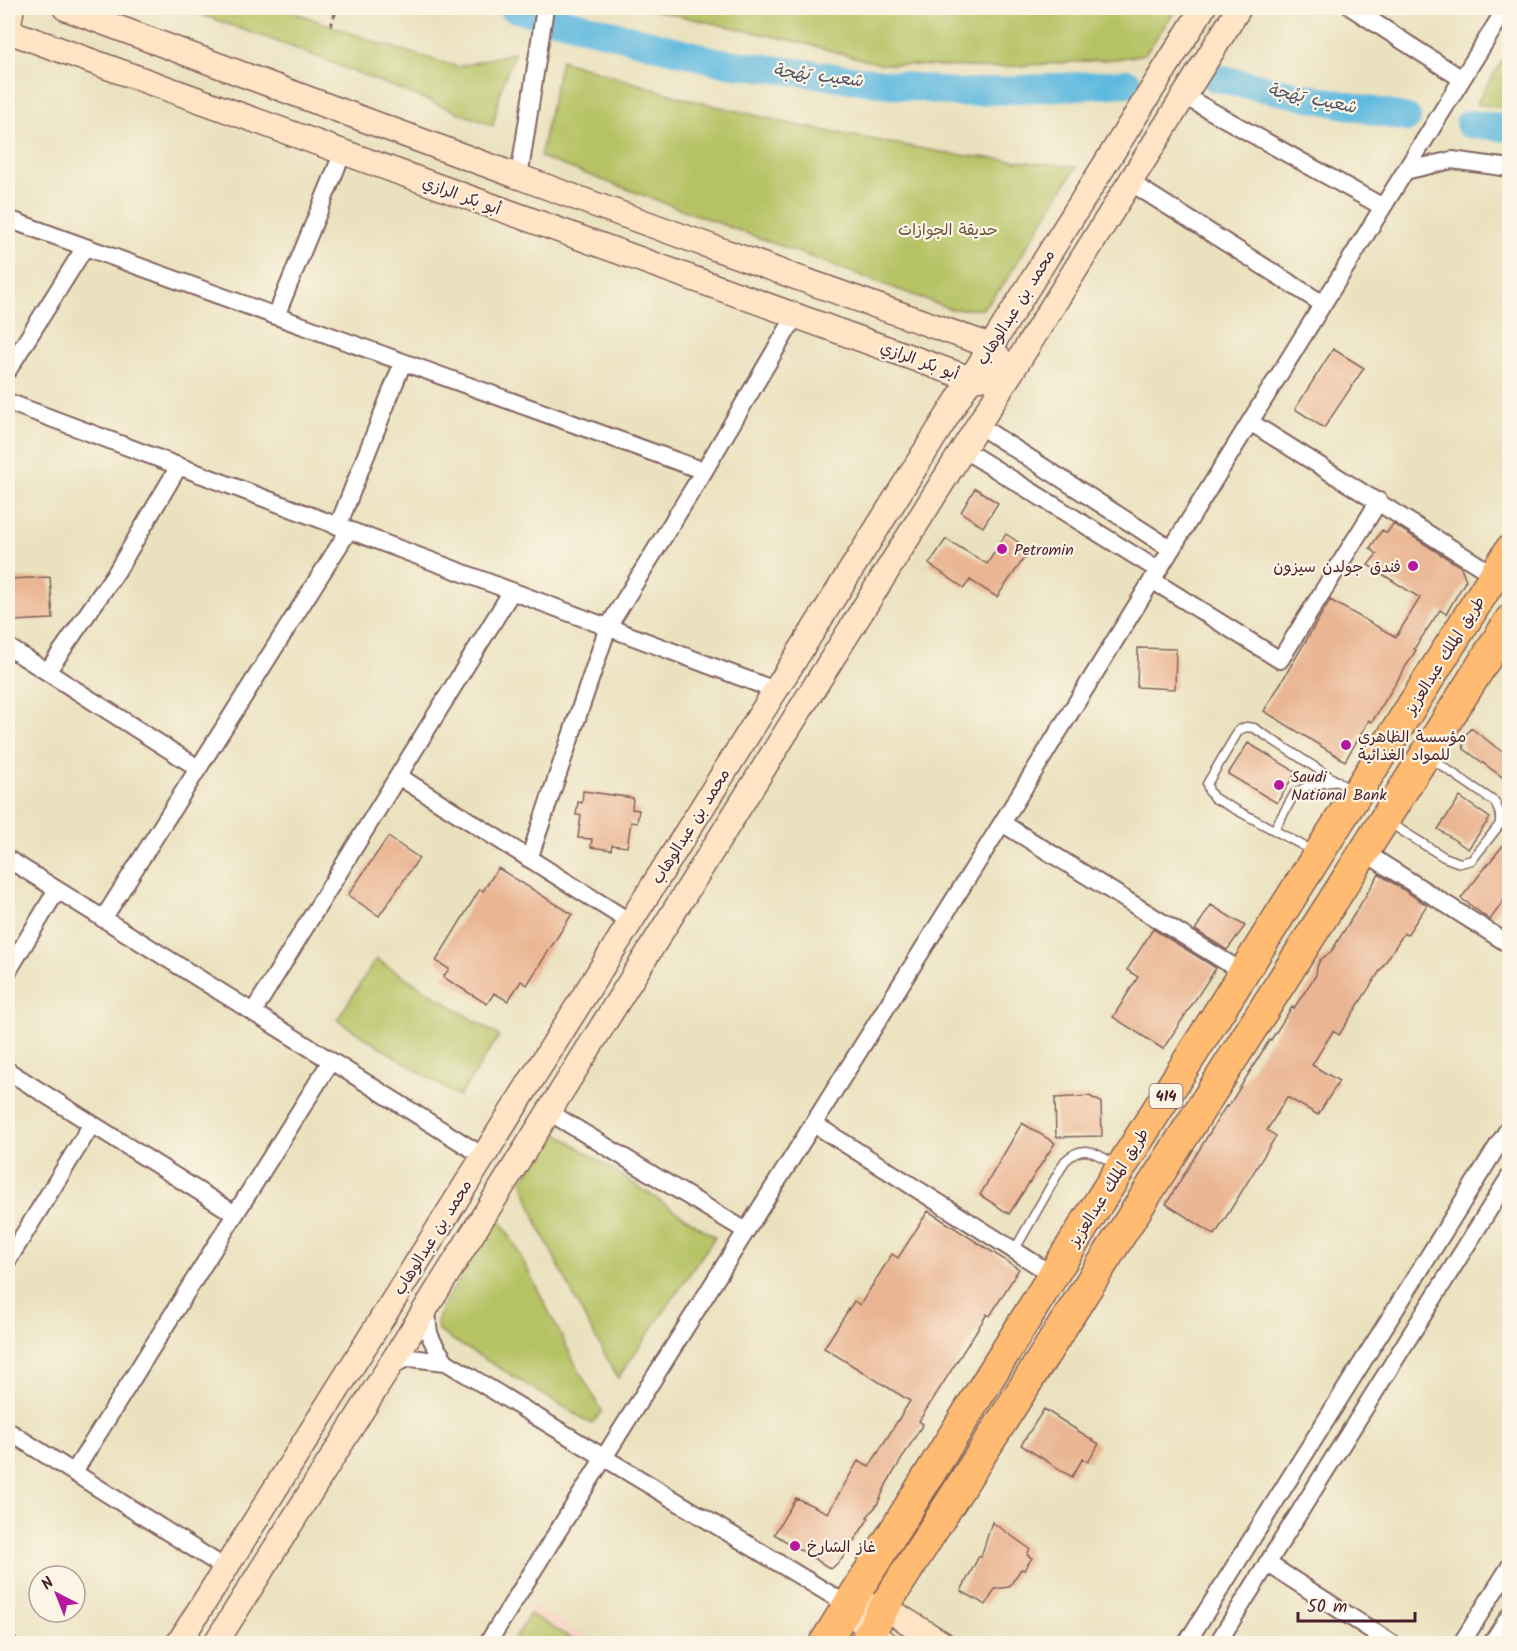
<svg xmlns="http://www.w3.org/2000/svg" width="1517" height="1651" font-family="Kalam,'Playpen Sans Arabic',sans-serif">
	<rect width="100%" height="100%" fill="#fcf5e5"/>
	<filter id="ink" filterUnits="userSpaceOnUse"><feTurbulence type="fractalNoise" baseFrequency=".0167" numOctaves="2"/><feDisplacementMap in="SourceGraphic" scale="12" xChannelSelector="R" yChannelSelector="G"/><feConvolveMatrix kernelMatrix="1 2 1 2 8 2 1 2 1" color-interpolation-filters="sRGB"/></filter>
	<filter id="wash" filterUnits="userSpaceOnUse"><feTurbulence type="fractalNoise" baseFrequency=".008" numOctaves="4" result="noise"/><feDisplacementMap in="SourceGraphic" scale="24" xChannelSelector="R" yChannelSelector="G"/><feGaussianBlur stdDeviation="1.35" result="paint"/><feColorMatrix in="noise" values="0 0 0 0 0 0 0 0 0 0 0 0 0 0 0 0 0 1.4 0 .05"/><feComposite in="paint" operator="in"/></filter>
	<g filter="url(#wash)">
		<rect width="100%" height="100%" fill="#eae1be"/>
		<path fill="#f4d3c0" d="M532 1604 599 1643 508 1644Z"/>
		<path fill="#b6c365" stroke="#807148" stroke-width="1.5" d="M182 8H283L378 43 458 67 515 52 501 88 493 126 289 46Z
			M643 8H1177L1145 54 1118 59 989 68 880 64 803 43Z
			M1509 49V109L1476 104Z
			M561 60 683 98 800 126 951 154 1076 167 1002 287 982 309H951L540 157Z
			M376 959 499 1036 459 1097 337 1020Z
			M554 1131 715 1237 618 1378 588 1324 538 1225 522 1180Z
			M499 1218 515 1245 577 1367 602 1411 592 1424 438 1331 437 1323 442 1306Z
			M530 1614 579 1643H512Z"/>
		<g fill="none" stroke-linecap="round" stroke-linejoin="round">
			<path stroke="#61badf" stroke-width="28" d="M513 8 720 62 959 93 1128 83
				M1216 78 1407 118
				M1469 124 1510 128"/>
		</g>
		<g id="blocks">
			<path fill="#eab593" d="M1333 349 1364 368 1324 428 1295 409Z
				M975 488 998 503 983 527 961 512Z
				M1393 524 1461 567 1466 580 1446 614 1440 610 1414 649 1416 650 1372 722 1369 720 1345 761 1264 711 1330 600 1396 637 1420 598 1368 565 1377 554 1370 548 1382 530 1387 533Z
				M1006 534 1030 550 997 597 970 580 964 588 929 564 946 539 987 564Z
				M50 577 53 619 12 621 10 579Z
				M1138 648 1176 649 1175 689 1137 687Z
				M1471 728 1509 757V782L1464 749 1462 740Z
				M1248 743 1296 772 1277 803 1228 774Z
				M583 791 633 798 632 809 639 810 637 823 631 822 627 847 612 845 611 850 591 847 592 839 578 838 581 815H576L578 802 582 803Z
				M1460 797 1490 818 1468 849 1438 829Z
				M388 837 419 858 379 916 348 895Z
				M1509 838V893L1490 920 1461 898Z
				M498 868 572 914 527 985 521 981 508 1001 494 993 487 1004 443 977 449 969 436 961 480 889 483 891Z
				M1379 874 1427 905 1407 935 1404 933 1339 1035 1333 1031 1312 1065 1339 1081 1318 1115 1287 1097 1267 1130 1276 1136 1215 1235 1166 1204 1226 1106 1228 1107 1270 1039 1271 1040 1292 1007 1294 1008 1316 975 1317 967 1320 960 1331 952Z
				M1211 905 1245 926 1227 950 1195 930Z
				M1153 929 1216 968 1163 1049 1113 1017 1138 977 1127 970Z
				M1089 1096 1101 1102 1102 1136 1056 1137 1055 1098Z
				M1022 1123 1055 1143 1009 1214 980 1195Z
				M928 1211 1019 1269 990 1316 987 1314 919 1421 923 1424 887 1483 877 1505 867 1517 869 1518 842 1559 831 1569 774 1534 796 1498 828 1513 858 1461 869 1467 910 1401 824 1348 854 1301 860 1305 892 1254 898 1258Z
				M1044 1409 1099 1444 1088 1462 1083 1458 1072 1477 1021 1445Z
				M992 1522 1030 1549 1027 1555 1032 1558 1024 1570 1021 1569 1009 1587 995 1589 986 1605 961 1591 979 1556 981 1557Z"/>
		</g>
	</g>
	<g filter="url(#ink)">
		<use href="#blocks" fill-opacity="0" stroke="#82635e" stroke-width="1.5"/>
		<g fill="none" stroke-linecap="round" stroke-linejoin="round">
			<g stroke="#82635e" stroke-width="11">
				<path id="lane" d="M1388 822 1444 857 1460 863 1472 860 1500 824V814L1495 802 1429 757
					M1274 830 1295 793 1310 785 1338 781
					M1313 851 1214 798 1209 791 1207 784 1239 730 1246 727 1254 728 1352 791
					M1014 1251 1065 1161C1085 1142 1097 1154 1117 1166"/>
			</g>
			<g stroke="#82635e" stroke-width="20">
				<path id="street" d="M1352 8 1462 79
					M1184 96 1383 207
					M1405 171 1452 160 1510 168
					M519 177 545 8
					M1130 182 1323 304
					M8 219 704 471
					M276 316 343 152
					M8 370 85 247
					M8 402 775 690
					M1250 422 1494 575
					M978 425 1171 549
					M963 449 1158 570
					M338 526 403 362
					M1152 580 1280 660 1379 501
					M8 647 198 768
					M47 672 117 571 179 466
					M398 776 630 922
					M1002 823 1244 973
					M1364 852 1510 945
					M8 859 483 1156
					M529 859 608 627 704 471 796 315
					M103 919 349 530
					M8 971 57 890
					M253 1012 512 591
					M8 1071 235 1214
					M549 1112 746 1231
					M814 1124 1053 1275
					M8 1260 92 1124
					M446 1362 848 1605
					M389 1370 400 1361 410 1358 446 1362C430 1339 426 1335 428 1307
					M8 1431 225 1568
					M74 1472 331 1061
					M1267 1563 1393 1644
					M8 1643V1644
					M487 1644 1002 823 1506 8
					M1186 1644 1510 1126
					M1217 1644 1510 1176
					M1461 1644 1510 1566
					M1491 1644 1510 1615"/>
			</g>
			<g stroke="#82635e" stroke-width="27">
				<path id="secondary" d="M8 27 12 8
					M8 31 971 379 1010 374 991 346C681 238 372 123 65 8
					M848 1605 884 1607 943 1644
					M859 1619 870 1633 886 1644
					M178 1644 1203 8
					M215 1644 386 1372 1239 8"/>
			</g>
			<g stroke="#82635e" stroke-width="33">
				<path id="highway" d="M824 1644 1053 1275 1510 550
					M864 1644 884 1607 1364 852 1510 620"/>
			</g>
			<path stroke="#82635e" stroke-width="3" stroke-dasharray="4.5 4.5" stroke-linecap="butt" d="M331 26 337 8"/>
			<use href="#lane" stroke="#fff" stroke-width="8"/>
			<use href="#street" stroke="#fff" stroke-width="16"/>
			<use href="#secondary" stroke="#ffe4c6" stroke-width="24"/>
			<use href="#highway" stroke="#ffbb71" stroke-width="30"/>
		</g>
	</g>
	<g fill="#b5179e" stroke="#fcf5e5" stroke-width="2">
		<circle cx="1002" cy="549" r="6"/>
		<circle cx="1413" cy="566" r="6"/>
		<circle cx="1346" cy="745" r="6"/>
		<circle cx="1279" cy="785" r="6"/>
		<circle cx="795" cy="1546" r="6"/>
	</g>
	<g text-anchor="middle" stroke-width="4.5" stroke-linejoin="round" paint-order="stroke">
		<rect fill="#fcf5e5" stroke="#7f5f63" stroke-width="1.5" x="1149.5" y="1084" width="33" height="24" rx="4.5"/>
		<g font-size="15" font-weight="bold" fill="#4a1f2b">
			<text x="1166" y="1101">414</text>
		</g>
		<g font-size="16" fill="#4a1f2b" stroke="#fcf5e5">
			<text transform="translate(462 195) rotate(20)" y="6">أبو بكر الرازي</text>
			<text transform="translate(1015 307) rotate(-58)" y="6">محمد بن عبدالوهاب</text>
			<text transform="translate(920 360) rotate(20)" y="6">أبو بكر الرازي</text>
			<text transform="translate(1444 655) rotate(-58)" y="6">طريق الملك عبدالعزيز</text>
			<text transform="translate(690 826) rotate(-58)" y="6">محمد بن عبدالوهاب</text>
			<text transform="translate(1108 1187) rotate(-58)" y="6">طريق الملك عبدالعزيز</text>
			<text transform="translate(432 1237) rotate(-58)" y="6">محمد بن عبدالوهاب</text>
		</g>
		<g font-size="16" fill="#6a503c" stroke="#fcf5e5">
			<text x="948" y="235">حديقة الجوازات</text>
		</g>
		<g font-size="16" fill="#4a1f2b" stroke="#fcf5e5" text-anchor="start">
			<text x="1014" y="555">Petromin</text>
			<text x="1401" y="572" text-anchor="end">فندق جولدن سيزون</text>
			<text x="1358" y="742">مؤسسة الظاهري<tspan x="1358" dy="18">للمواد الغذائية</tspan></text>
			<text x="1291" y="782">Saudi<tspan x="1291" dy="18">National Bank</tspan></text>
			<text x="807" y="1552">غاز الشارخ</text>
		</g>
		<g font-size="18" font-style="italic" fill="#52556a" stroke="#fcf5e5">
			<text transform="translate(818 75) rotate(7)" y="6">شعيب بَهْجة</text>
			<text transform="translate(1312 98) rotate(12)" y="6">شعيب بَهْجة</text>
		</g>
	</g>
	<rect width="1517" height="1651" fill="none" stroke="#fcf5e5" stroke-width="30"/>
	<g transform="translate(57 1594) rotate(318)"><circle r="28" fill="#fcf5e5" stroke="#b59f9b" stroke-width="1.5"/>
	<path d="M0-4.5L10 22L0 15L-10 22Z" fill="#b5179e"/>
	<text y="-9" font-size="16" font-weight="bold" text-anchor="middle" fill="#4a1f2b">N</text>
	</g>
	<path d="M1298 1612v9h117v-9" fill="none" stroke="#4a1f2b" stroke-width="3"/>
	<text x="1307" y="1612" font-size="18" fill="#4a1f2b" stroke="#fcf5e5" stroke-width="4.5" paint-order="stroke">50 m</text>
</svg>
